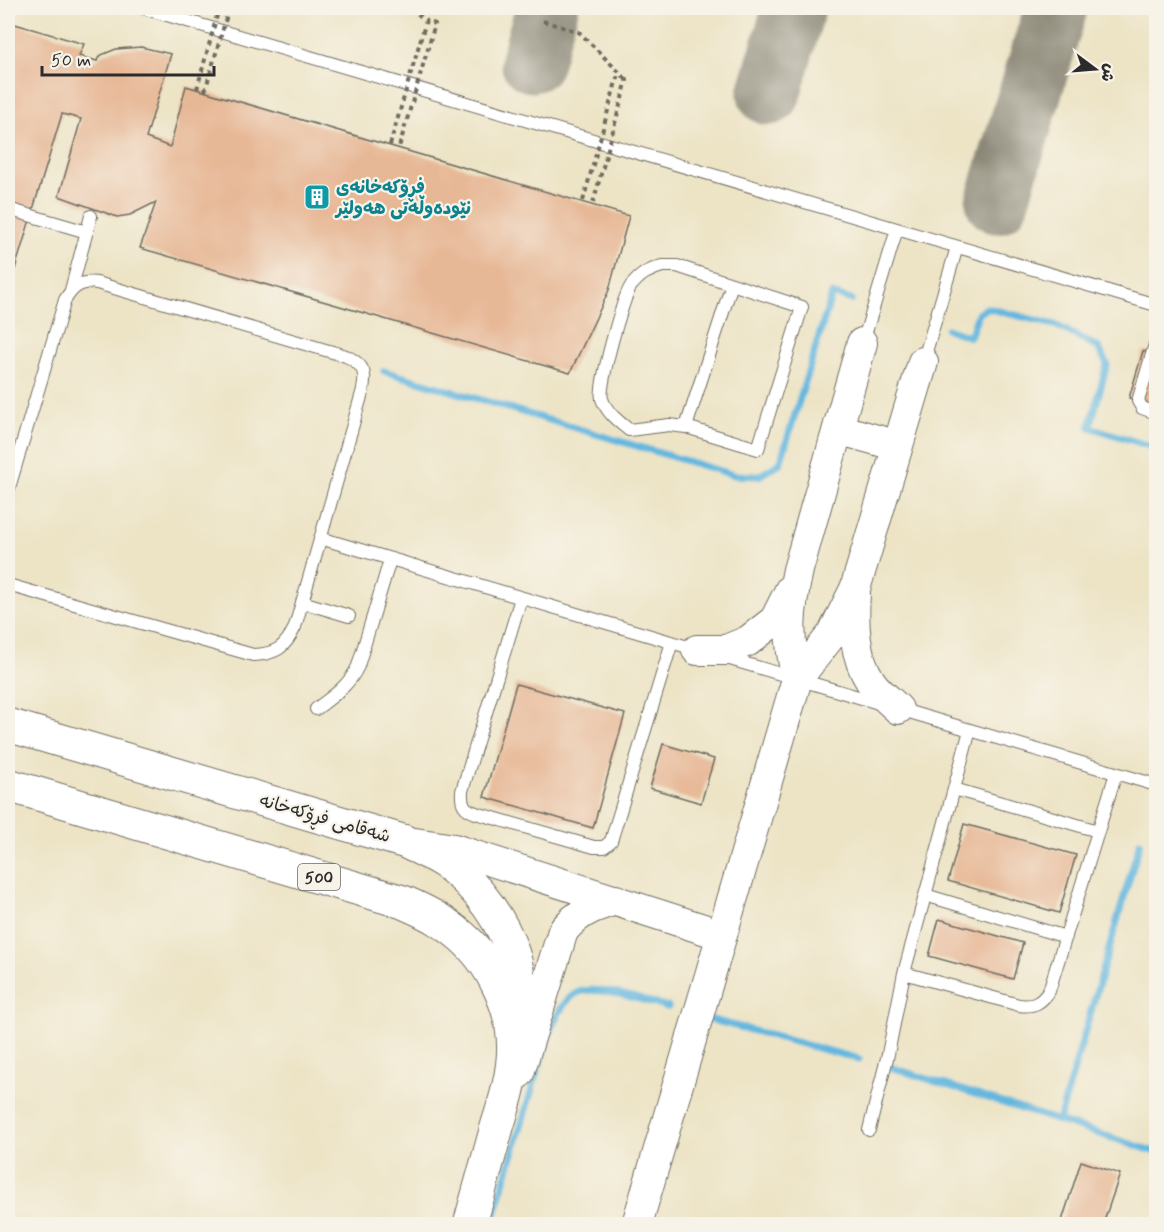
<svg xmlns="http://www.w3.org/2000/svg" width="1164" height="1232" font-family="Mynerve,'Playpen Sans Arabic',sans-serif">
	<rect width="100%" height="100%" fill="#f7f3e8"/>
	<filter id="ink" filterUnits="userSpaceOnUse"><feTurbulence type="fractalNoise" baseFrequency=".0167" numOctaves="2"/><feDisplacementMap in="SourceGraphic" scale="12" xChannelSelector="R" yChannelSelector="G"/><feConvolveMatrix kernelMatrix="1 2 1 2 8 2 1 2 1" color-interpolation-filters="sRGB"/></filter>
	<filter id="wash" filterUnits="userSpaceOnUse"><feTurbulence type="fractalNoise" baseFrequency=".008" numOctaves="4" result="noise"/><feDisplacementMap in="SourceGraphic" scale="24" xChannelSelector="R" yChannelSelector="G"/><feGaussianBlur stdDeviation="1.35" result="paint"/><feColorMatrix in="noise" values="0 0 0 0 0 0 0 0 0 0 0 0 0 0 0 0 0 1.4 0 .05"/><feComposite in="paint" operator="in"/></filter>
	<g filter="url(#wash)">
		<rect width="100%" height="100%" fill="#ede4c6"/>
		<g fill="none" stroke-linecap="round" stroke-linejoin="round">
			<path stroke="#63b7df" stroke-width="7" d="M947 329 970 337 978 314 987 308 1055 325 1098 347 1107 364 1090 427 1156 448
				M384 371 734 475 759 476 780 463 832 294 852 300
				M1140 842 1059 1121 1156 1152
				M705 1018 859 1059
				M884 1065 1059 1121
				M492 1224 547 1038C554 1023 560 1004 575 994 593 982 647 1002 668 1007"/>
			<path stroke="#8c8878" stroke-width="63" d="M532 61 547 8
				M769 94 794 8
				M997 202 1056 8"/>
		</g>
		<g id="blocks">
			<path fill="#e7b896" d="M8 22 84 44 79 56 97 61 99 56 116 49 141 47 171 54 146 138 170 147 186 86 629 216 609 290 570 373 140 248 156 202 130 215 117 217 59 196 81 119 62 114 8 292Z
				M1143 351 1156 355V406L1129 398Z
				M516 684 625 714 593 828 484 797Z
				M663 744 714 759 701 803 650 788Z
				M964 824 1076 855 1059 913 948 881Z
				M939 919 1023 943 1013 979 929 956Z
				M1081 1161 1120 1174 1103 1224H1061Z"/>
		</g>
	</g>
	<g filter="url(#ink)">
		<use href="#blocks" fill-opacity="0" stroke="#6f6c61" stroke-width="1.5"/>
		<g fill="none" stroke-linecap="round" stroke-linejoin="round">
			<g stroke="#6f6c61" stroke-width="14">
				<path id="service" d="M143 8 1156 305
					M8 209 87 232
					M662 266H677L802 307 758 449 686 427 669 425 629 430C618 421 607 413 602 399 598 386 623 297 631 286 641 274 647 271 662 266Z
					M71 290 91 216
					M1156 341 1138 401 1142 408 1156 413
					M863 342 897 229
					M923 362 957 247
					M686 427 732 284
					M8 491 65 300C73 286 81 281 97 283L346 356C365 365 367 374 362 393L295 627C285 648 276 654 253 655L8 585
					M320 538 698 650
					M521 598 462 791C461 804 464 809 476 813L594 847H604L611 841 672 642
					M302 602 349 616
					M723 657 882 704
					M316 709C333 696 349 686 358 666L390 560
					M899 709 1156 785
					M954 789 1098 831
					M925 895 1066 937
					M904 973 1019 1005C1034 1007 1041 1003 1049 991L1116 773
					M869 1130 888 1054 904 973 970 730"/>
			</g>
			<g stroke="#6f6c61" stroke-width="32">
				<path id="tertiary" d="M838 429 898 446
					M855 594C853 624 854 656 871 682 878 692 890 701 898 709
					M697 650H726L748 641 775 620 790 590
					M797 679C787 638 789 611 798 570L862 343
					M415 843 454 849 722 935
					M519 1073 563 931C578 912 593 907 616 900
					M637 1224 797 679 833 633 855 589 923 362"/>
			</g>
			<g stroke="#6f6c61" stroke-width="35">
				<path id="secondary" d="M8 725 406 842C422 850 440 857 454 869 488 897 517 942 519 987 519 1004 517 1021 514 1037"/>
			</g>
			<g stroke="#6f6c61" stroke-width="35">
				<path id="primary" d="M8 785 403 902C422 910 439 918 455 931 492 959 518 1014 513 1060 511 1083 504 1105 497 1127 488 1160 479 1192 470 1224"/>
			</g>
			<path stroke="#6f6c61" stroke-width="4" stroke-dasharray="4.5 4.5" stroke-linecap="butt" d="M411 8 426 21
				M543 21 579 32 627 80"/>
			<use href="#service" stroke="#fff" stroke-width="12"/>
			<use href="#tertiary" stroke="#fff" stroke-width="30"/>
			<use href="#secondary" stroke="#fff" stroke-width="33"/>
			<use href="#primary" stroke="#fff" stroke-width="33"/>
			<path stroke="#6f6c61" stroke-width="4" stroke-dasharray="4.5 4.5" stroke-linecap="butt" d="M197 89 219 8
				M205 91 229 8
				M390 145 426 21 435 24 399 147
				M583 201 617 78 627 80 593 203"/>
		</g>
	</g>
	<defs>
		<g id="building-square" transform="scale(1.35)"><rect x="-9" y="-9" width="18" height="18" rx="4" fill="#0f9aa8" stroke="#f7f3e8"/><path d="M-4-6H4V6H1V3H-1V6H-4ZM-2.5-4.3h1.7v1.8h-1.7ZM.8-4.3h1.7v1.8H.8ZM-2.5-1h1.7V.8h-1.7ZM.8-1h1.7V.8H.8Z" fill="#fff"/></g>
	</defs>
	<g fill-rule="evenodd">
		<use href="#building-square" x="317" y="197"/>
	</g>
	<g text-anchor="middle" stroke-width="4.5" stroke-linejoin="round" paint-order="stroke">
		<rect fill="#f7f3e8" stroke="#686764" stroke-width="1.5" x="298" y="864" width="42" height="26" rx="4.5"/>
		<g font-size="16" font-weight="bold" fill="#2b2b2b">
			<text x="319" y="883">500</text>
		</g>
		<g font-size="18" font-weight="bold" fill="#0d838f" stroke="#f7f3e8" text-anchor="start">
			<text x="336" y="193">فڕۆکەخانەی<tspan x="336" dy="21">نێودەوڵەتی هەولێر</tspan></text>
		</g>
		<g font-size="18" fill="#2b2b2b" stroke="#f7f3e8">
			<text transform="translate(325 818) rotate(16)" y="6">شەقامی فڕۆکەخانە</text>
		</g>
	</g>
	<rect width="1164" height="1232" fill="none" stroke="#f7f3e8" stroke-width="30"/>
	<g transform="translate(1095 69) rotate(106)" stroke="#f7f3e8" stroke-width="4.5" paint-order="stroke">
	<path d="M0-4.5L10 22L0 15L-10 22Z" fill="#2b2b2b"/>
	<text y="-9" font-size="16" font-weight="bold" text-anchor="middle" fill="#2b2b2b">ش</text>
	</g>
	<path d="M42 66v9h172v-9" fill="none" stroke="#2b2b2b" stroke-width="3"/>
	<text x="51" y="66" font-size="18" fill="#2b2b2b" stroke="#f7f3e8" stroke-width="4.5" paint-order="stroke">50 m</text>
</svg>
